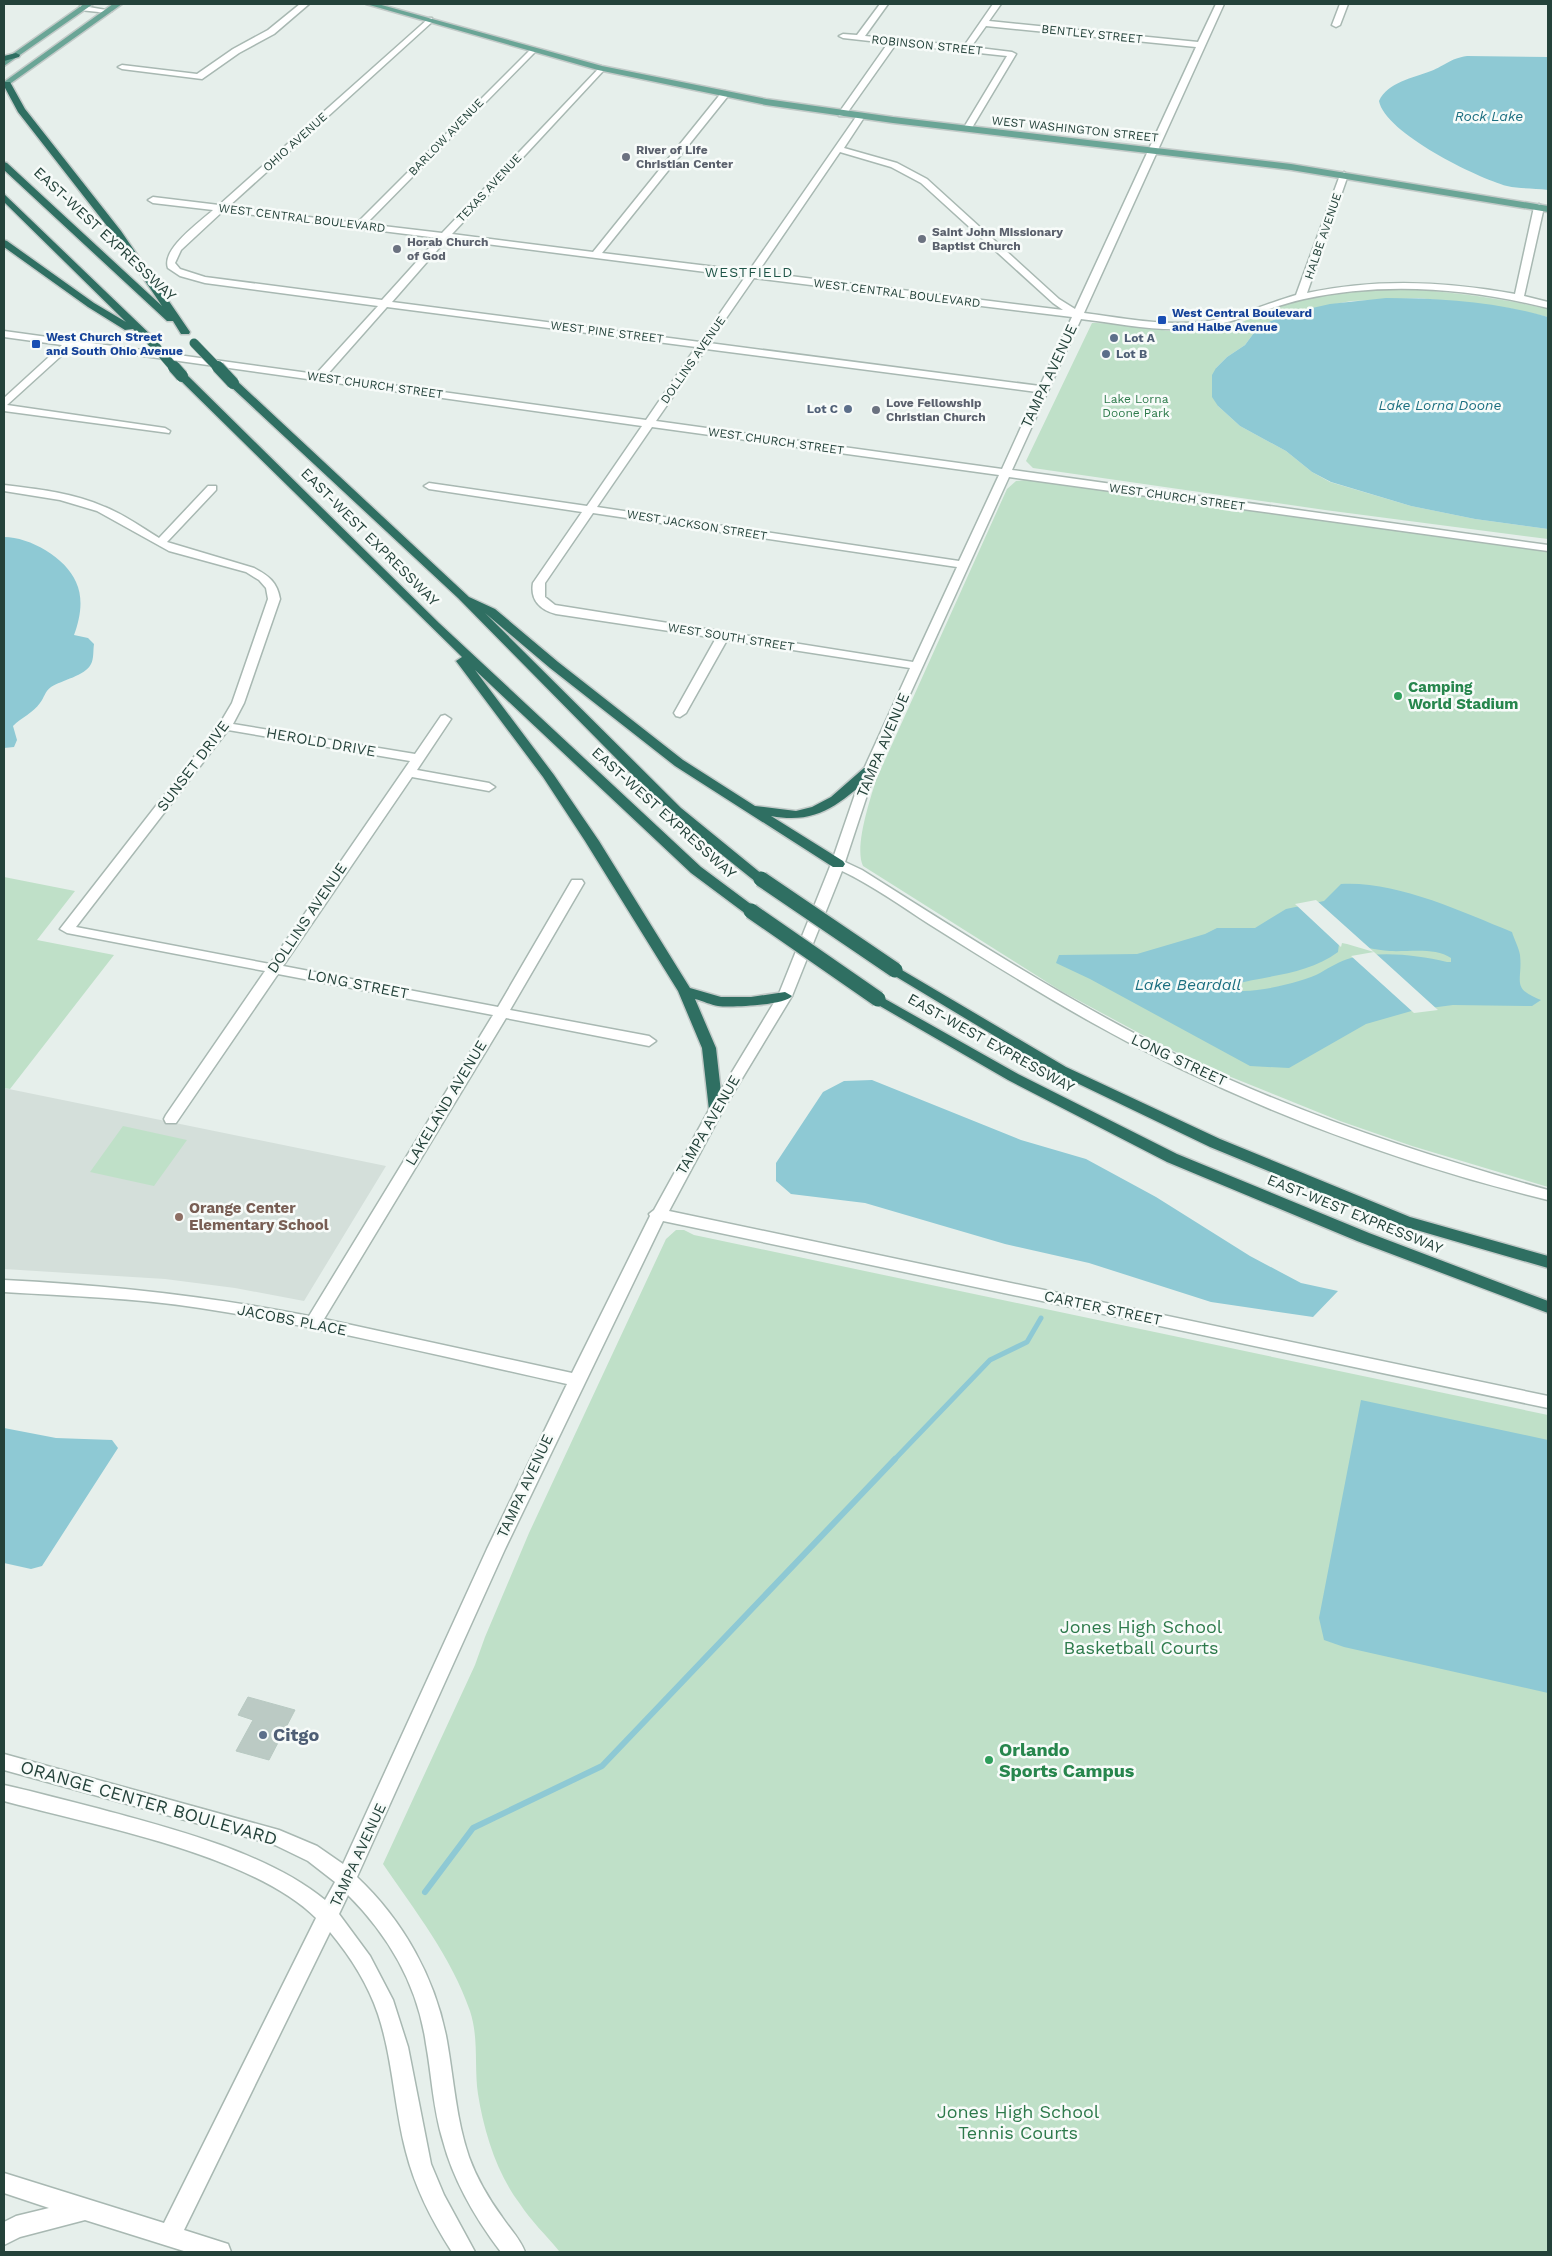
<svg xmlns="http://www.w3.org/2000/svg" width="1552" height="2256" font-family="'Work Sans',sans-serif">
	<rect width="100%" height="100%" fill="#e6efeb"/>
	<path fill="#d4dfda" d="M4 1088 386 1166 304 1301 235 1288 165 1279 4 1269Z"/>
	<path fill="#bfe0c8" d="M1400 289C1450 291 1499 298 1548 309V317L1508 308 1419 298 1351 301 1290 313 1259 326 1245 345 1227 357 1216 368 1218 406 1240 426 1286 451 1312 472 1330 482 1411 506 1475 519 1548 529V539L1325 510 1033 468 1026 461 1092 323C1132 322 1170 336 1210 331 1235 328 1256 315 1279 307 1318 293 1359 291 1400 289Z
		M1027 480 1548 551V1187L1412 1146 1340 1121 1226 1075 1165 1047 1061 991 863 866C854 847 870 800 876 780L1007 489 1016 481Z
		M4 877 75 891 37 940 114 955 10 1089 4 1088Z
		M123 1126 187 1140 154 1186 90 1172Z
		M676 1230H684L694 1235 1548 1415V2252L559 2251C546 2235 531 2221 520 2204 497 2174 484 2132 478 2094 474 2067 479 2038 470 2011 451 1956 415 1911 383 1864L475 1665 485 1637 529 1533 666 1239Z"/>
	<path fill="#8ec9d4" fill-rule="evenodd" d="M1467 56 1548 57V190C1534 188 1520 189 1507 186 1477 178 1385 133 1379 101 1388 82 1413 78 1431 71 1446 65 1449 59 1467 56Z
		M1386 298C1440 298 1497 302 1548 317V529L1475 519 1411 506 1331 482 1312 472 1286 451 1240 426 1218 406 1212 397V375L1216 368 1227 357 1245 345 1259 326 1290 313 1330 304Z
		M4 537C30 537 66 558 76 582 84 599 80 619 74 635L88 638 94 644C93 650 94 659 91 664 85 676 62 680 51 687 45 691 44 698 40 703 33 713 22 717 13 726L17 740 14 747 4 748Z
		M1341 884C1397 881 1460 911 1512 932 1514 939 1519 948 1520 955 1523 981 1510 988 1541 1000L1532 1006 1453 1005 1415 1010 1366 1024 1289 1068 1250 1066 1090 979 1056 963 1059 955 1137 954 1205 934 1217 928H1255L1286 909 1324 901ZM1348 941C1362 947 1375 950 1390 951 1409 952 1435 947 1451 958V962H1447C1416 955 1383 951 1351 958 1340 961 1330 967 1320 973 1303 982 1248 996 1230 989L1232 985C1268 975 1307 975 1338 952L1339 944Z
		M872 1080 1021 1140 1086 1159 1156 1197 1250 1256 1301 1283 1338 1291 1313 1317 1211 1302 1089 1263 1005 1244 865 1203 791 1194 776 1181V1163L823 1092 844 1081Z
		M1361 1400 1548 1440V1693L1344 1647 1324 1640 1319 1618Z
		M4 1428 56 1438 112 1440 118 1448 42 1566 31 1569 4 1563Z"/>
	<path fill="#e6efeb" d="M1316 900 1374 952 1347 944 1342 943 1341 947 1295 904Z
		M1374 952 1438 1010 1414 1013 1351 956Z"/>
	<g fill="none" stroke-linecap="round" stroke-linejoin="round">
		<path stroke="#8ec9d4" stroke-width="5" d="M894 1460 990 1360 1027 1342 1041 1318"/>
		<path stroke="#8ec9d4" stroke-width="6" d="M425 1892 473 1828 602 1766 895 1459"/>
	</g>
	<path fill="#bbcac4" stroke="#b8c9c2" d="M248 1697 295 1710 269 1760 236 1751 253 1720 238 1715Z"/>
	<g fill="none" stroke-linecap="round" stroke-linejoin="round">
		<g stroke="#a8b8b2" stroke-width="3">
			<path id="minor" d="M300 4H309L274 34 239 53 202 79 122 69 118 67 122 65 197 74 233 49 268 30Z
				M880 4H888L865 36 964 46 993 4H1001L989 21 1198 42 1216 4H1224L1084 313C1122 318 1162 326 1201 322 1234 319 1265 304 1296 295L1340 175 1344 172 1348 175 1307 293C1377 278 1445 281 1515 294L1534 207 1539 204 1544 207 1524 296 1548 302V308C1467 288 1386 281 1304 299 1264 308 1228 327 1187 329 1152 331 1115 323 1081 319L1012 470 1548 545V551L1009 477 875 771 845 862 862 870C967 936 1073 1005 1185 1059 1301 1115 1424 1155 1548 1190V1200C1392 1162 1231 1101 1091 1022 1036 991 983 958 929 924 901 906 872 885 842 871L792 996 723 1110 669 1211 1548 1396V1408L663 1221 505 1549 357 1877C403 1920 436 1979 447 2041 454 2081 456 2119 469 2157 477 2179 489 2199 502 2217 510 2229 520 2239 525 2252H501C476 2219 454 2182 443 2141 433 2109 432 2077 426 2044 418 1986 389 1936 348 1895L339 1914 370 1956 393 2000 408 2047 431 2164 444 2195 475 2252H452C432 2221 415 2188 406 2152 394 2107 393 2059 378 2014 368 1984 350 1956 330 1932L184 2230 228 2244 231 2252H187L85 2220 20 2237 4 2245V2222L16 2216 49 2208 4 2193V2173L164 2223 316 1918C252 1854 92 1825 4 1801V1785C36 1792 68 1801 100 1809 171 1828 268 1853 325 1900L335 1882 308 1861 275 1845 4 1770V1754L279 1830 317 1846 343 1864 487 1549 567 1384C445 1357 324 1327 200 1308 135 1298 69 1296 4 1292V1280C107 1285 208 1296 309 1316L493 1015 278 974 176 1123H166L164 1119 166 1115 265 971 67 933 60 929 219 725 232 703 268 599 266 588 259 580 246 572 169 551 97 511 60 500 4 491V485C38 489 74 493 105 507 125 515 141 527 159 538L208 486H216V490L167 542 254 568C269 576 277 582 280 599L244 703 233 724 415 754 441 716 445 715 451 719 417 770 489 783 495 787 489 791 412 777 283 966 498 1007 572 880H582L584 883 510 1010 649 1036 656 1041 649 1046 506 1018 324 1319 572 1373 650 1216 649 1214 654 1210 709 1110 778 996 831 864 863 771 910 668 727 640 686 713 680 717 676 716 674 713 716 638 556 614C540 610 530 600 533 583L582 512 429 489 424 486 429 483 587 506 642 426 72 346 7 405 165 428 170 431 169 433 4 411V398L62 345 4 337V331L316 374 378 306 205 283 180 276 168 268C161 249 200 222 213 210L153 203 148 200 153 197 219 205 429 18H432V22L228 207 357 223 532 48H535V52L366 224 442 233 601 66 605 68 604 70 452 234 593 252 722 92 725 91 729 94 728 96 602 253 749 271 858 114 861 113 865 116 844 148 897 163 927 179 1059 299 1075 309 1196 47 986 26 971 47 1012 52 1016 54 970 131 963 129 1007 56 896 44 845 116H839L838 114 888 43 843 38 839 36 843 34 857 35ZM840 152 891 167 921 183 1053 303 1063 310 758 272ZM223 211 438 238 382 300 205 277 180 269 175 263 181 250ZM447 239 745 277 700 342 392 302ZM754 278 1072 317 1040 386 709 343ZM387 307 696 347 646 420 326 376ZM706 349 1037 392 1002 469 656 421ZM652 427 999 475 959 561 597 507ZM593 513 957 567 913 662 555 605 545 597V583ZM228 730 410 761 270 964 76 927Z
				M1340 4H1348L1340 25 1336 27 1332 25Z
				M83 6 112 11 108 13 80 10V6Z"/>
		</g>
		<g stroke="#c2cac8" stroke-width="3">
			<path id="major" d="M84 4H93L4 66V60Z
				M113 4H122L4 88V82Z
				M366 4H378L602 66 766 99 893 117 1291 164 1548 206V212L1291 170 893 123 766 105 598 70Z"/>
		</g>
		<g stroke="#c2cac8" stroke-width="3">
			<path id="highway" d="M16 53 20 55 19 57 4 61V56Z
				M4 82H10L25 109 121 231 190 332 189 334H181L173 321H167L4 170V162L7 163 162 306 114 235 18 112 4 86Z
				M4 194 154 338V342H146L133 329 125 330 88 307 4 247V240L7 241 94 303 126 322 4 202Z
				M182 373 186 374 439 623 701 867 756 908 758 911 756 914H746L691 873 475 670 554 775 599 841 690 988 721 997H751L785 992 792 996C786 1005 730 1008 718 1006 711 1005 703 1001 695 999L716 1048 723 1110 721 1113H711L709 1110 702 1048 678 991 585 841 543 777 456 661 462 657 178 378 177 376Z
				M233 380 237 381 469 597 495 609 558 662 683 760 755 806 796 811 812 807 831 797 864 768H874L875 771 874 774C840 803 819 825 771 816L843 861 845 864 843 867H833L675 766 550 668 485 613 681 808 768 879 766 882H756L671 814 458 598 229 385 228 383Z
				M895 966 1066 1067 1220 1139 1410 1217 1548 1256V1268L1399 1225 1210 1147 1056 1073 890 973 888 970Z
				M878 995 1018 1074 1177 1154 1369 1233 1548 1301V1313L1357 1241 1167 1162 1008 1080 873 1002 871 999Z"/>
		</g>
		<use href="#minor" fill="#fff" fill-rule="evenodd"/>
		<use href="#major" fill="#6aa596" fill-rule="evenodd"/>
		<use href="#highway" fill="#2f6f62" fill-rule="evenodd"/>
		<g stroke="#c2cac8" stroke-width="10" stroke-linecap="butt">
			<path id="highway-bridge-far2" d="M150 340 175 369
				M194 343 219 369"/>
		</g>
		<g stroke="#c2cac8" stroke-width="14" stroke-linecap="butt">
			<path id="highway-bridge-far1" d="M174 367 182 376
				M218 367 233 383"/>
		</g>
		<g stroke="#c2cac8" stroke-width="18" stroke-linecap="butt">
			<path id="highway-bridge" d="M761 879 895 970
				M751 911 878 999"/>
		</g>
		<use href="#highway-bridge-far2" stroke="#2f6f62" stroke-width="9"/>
		<use href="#highway-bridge-far1" stroke="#2f6f62" stroke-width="12"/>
		<use href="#highway-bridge" stroke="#2f6f62" stroke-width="15"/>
	</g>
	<g fill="#6b7280" stroke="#f7fbf9" stroke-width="2">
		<circle cx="626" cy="157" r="5"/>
		<circle cx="922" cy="239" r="5"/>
		<circle cx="397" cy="249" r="5"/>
		<circle cx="876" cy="410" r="5"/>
	</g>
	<g fill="#1a4fb4" stroke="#f7fbf9" stroke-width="2">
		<rect x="1157" y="315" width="10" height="10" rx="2.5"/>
		<rect x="31" y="339" width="10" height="10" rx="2.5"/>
	</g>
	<g fill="#5c6f8a" stroke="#f7fbf9" stroke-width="2">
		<circle cx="1114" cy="338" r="5"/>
		<circle cx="1106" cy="354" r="5"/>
		<circle cx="848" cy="409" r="5"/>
		<circle cx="263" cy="1735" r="5"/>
	</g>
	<g fill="#2e9e5b" stroke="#f7fbf9" stroke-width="2">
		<circle cx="1398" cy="696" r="5"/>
		<circle cx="989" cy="1760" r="5"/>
	</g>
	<circle fill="#8d6e63" stroke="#f7fbf9" stroke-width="2" cx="179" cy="1217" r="5"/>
	<g text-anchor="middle" stroke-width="5" stroke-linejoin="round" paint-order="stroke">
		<g font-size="12" fill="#24423a" stroke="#f7fbf9">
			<text transform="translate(1092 34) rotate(6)" y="4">BENTLEY STREET</text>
			<text transform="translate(927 45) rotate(6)" y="4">ROBINSON STREET</text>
			<text transform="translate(1075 129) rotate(6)" y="4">WEST WASHINGTON STREET</text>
			<text transform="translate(446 137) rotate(-46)" y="4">BARLOW AVENUE</text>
			<text transform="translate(295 142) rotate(-42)" y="4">OHIO AVENUE</text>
			<text transform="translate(489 188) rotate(-47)" y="4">TEXAS AVENUE</text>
			<text transform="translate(302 218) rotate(7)" y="4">WEST CENTRAL BOULEVARD</text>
			<text transform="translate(1323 236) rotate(-71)" y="4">HALBE AVENUE</text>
			<text transform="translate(897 293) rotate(7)" y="4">WEST CENTRAL BOULEVARD</text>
			<text transform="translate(607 332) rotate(7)" y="4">WEST PINE STREET</text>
			<text transform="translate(693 360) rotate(-55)" y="4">DOLLINS AVENUE</text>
			<text transform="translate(375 385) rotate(8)" y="4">WEST CHURCH STREET</text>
			<text transform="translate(776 441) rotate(8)" y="4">WEST CHURCH STREET</text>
			<text transform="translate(1177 497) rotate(8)" y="4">WEST CHURCH STREET</text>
			<text transform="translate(697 525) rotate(9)" y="4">WEST JACKSON STREET</text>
			<text transform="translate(731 637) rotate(9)" y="4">WEST SOUTH STREET</text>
		</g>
		<g font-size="12" font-weight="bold" fill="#5b616d" stroke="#f7fbf9" text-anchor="start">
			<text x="636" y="154">River of Life<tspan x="636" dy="14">Christian Center</tspan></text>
			<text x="932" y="236">Saint John Missionary<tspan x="932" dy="14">Baptist Church</tspan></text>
			<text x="407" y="246">Horab Church<tspan x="407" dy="14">of God</tspan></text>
			<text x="886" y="407">Love Fellowship<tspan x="886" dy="14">Christian Church</tspan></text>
		</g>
		<g font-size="12" font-weight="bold" fill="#164399" stroke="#f7fbf9" text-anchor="start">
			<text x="1172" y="317">West Central Boulevard<tspan x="1172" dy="14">and Halbe Avenue</tspan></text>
			<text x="46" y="341">West Church Street<tspan x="46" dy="14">and South Ohio Avenue</tspan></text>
		</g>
		<g font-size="12" font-weight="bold" fill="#4e5e75" stroke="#f7fbf9" text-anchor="start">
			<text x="1124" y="342">Lot A</text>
			<text x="1116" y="358">Lot B</text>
			<text x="838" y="413" text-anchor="end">Lot C</text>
		</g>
		<g font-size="12" fill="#2d7a4b" stroke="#f7fbf9">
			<text x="1136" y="403">Lake Lorna<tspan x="1136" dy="14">Doone Park</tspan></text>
		</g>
		<g font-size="14" font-style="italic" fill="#1c6f80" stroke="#f7fbf9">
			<text x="1489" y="121">Rock Lake</text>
			<text x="1440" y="410">Lake Lorna Doone</text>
		</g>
		<g font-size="14" letter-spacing="1" fill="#1f5548" stroke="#f7fbf9">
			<text x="749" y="277">WESTFIELD</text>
		</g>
		<g font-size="15" fill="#24423a" stroke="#f7fbf9">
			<text transform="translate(105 234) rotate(43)" y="5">EAST-WEST EXPRESSWAY</text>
			<text transform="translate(1049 376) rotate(-65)" y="5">TAMPA AVENUE</text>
			<text transform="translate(370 537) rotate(45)" y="5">EAST-WEST EXPRESSWAY</text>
			<text transform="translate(321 742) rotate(10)" y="5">HEROLD DRIVE</text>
			<text transform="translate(883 745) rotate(-67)" y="5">TAMPA AVENUE</text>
			<text transform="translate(193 766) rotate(-53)" y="5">SUNSET DRIVE</text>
			<text transform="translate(664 813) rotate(42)" y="5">EAST-WEST EXPRESSWAY</text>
			<text transform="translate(307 918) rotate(-56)" y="5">DOLLINS AVENUE</text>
			<text transform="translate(358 984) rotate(11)" y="5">LONG STREET</text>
			<text transform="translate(991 1043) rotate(29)" y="5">EAST-WEST EXPRESSWAY</text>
			<text transform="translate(1179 1060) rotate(25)" y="5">LONG STREET</text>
			<text transform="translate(446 1103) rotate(-59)" y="5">LAKELAND AVENUE</text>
			<text transform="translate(708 1125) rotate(-60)" y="5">TAMPA AVENUE</text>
			<text transform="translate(1355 1214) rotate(22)" y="5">EAST-WEST EXPRESSWAY</text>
			<text transform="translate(1103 1308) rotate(12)" y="5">CARTER STREET</text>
			<text transform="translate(292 1320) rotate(11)" y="5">JACOBS PLACE</text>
			<text transform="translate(525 1486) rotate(-65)" y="5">TAMPA AVENUE</text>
			<text transform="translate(358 1855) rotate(-65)" y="5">TAMPA AVENUE</text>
		</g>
		<g font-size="15" font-weight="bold" fill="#27864d" stroke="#f7fbf9" text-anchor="start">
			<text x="1408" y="692">Camping<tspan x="1408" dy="17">World Stadium</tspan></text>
		</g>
		<g font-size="15" font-weight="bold" fill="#785e54" stroke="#f7fbf9" text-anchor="start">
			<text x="189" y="1213">Orange Center<tspan x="189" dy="17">Elementary School</tspan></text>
		</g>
		<g font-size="16" font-style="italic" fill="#1c6f80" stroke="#f7fbf9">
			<text x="1188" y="990">Lake Beardall</text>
		</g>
		<g font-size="18" fill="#2d7a4b" stroke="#f7fbf9">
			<text x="1141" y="1633">Jones High School<tspan x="1141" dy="21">Basketball Courts</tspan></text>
			<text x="1018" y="2118">Jones High School<tspan x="1018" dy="21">Tennis Courts</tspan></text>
		</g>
		<g font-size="18" font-weight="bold" fill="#4e5e75" stroke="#f7fbf9" text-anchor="start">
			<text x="273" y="1741">Citgo</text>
		</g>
		<g font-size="18" font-weight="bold" fill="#27864d" stroke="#f7fbf9" text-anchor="start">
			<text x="999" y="1756">Orlando<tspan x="999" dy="21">Sports Campus</tspan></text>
		</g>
		<g font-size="18" fill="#24423a" stroke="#f7fbf9">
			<text transform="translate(149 1803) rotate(16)" y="6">ORANGE CENTER BOULEVARD</text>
		</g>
	</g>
	<rect width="1552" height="2256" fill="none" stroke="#24423a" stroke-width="10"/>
</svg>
